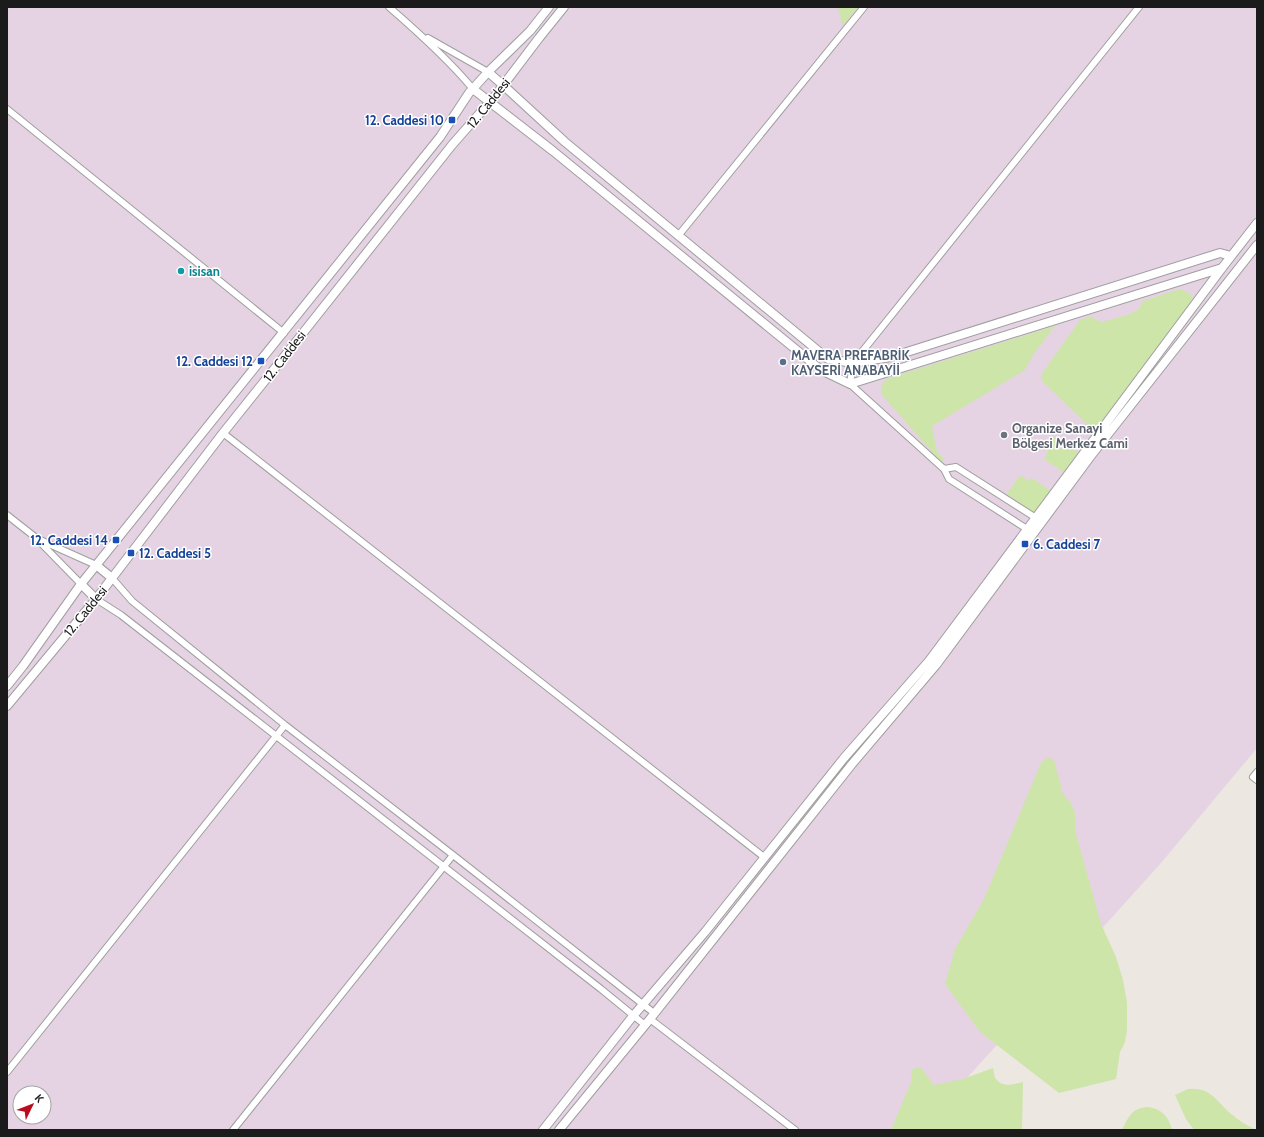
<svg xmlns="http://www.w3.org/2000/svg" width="1264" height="1137" font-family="Cabin,sans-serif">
	<rect width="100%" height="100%" fill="#ece7e1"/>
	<path fill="#e5d3e4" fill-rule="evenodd" d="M7 7H1257V748L1161 863 920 1130H7ZM20 1093H44V1117H20Z"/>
	<path fill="#cde5a8" d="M839 7H858L843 26 838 9Z
		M1180 289 1191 294 1193 301 1119 400 1094 431 1042 381 1041 378 1043 372 1080 320 1092 316 1096 320 1102 322 1127 315 1138 310 1143 301Z
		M1055 326 1033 355 1025 370 932 426 937 451 944 459 943 462 940 461 881 394V386L886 379Z
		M1053 436 1079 453 1066 474 1044 459 1048 452 1045 449Z
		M1020 475 1029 481 1032 478 1051 491 1035 514 1007 494Z
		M1045 759 1050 758 1054 760 1063 794 1071 803 1075 813V830L1101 924 1116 957 1123 980 1127 1003V1030L1125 1042 1120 1052 1116 1079 1059 1093 980 1032 945 984 955 949 984 899 1041 763Z
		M918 1067 922 1069 934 1085 963 1079 993 1068 995 1078C1003 1088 1012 1085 1023 1082L1022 1130H891L911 1082 912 1071 914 1068Z
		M1188 1089C1211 1087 1215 1100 1230 1113 1238 1120 1247 1126 1257 1130H1194L1186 1119 1175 1095Z
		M1148 1107C1162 1109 1169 1117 1172 1130H1122C1129 1117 1131 1108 1148 1107Z"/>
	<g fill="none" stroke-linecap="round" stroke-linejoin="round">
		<g stroke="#9f9f9f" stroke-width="8">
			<path id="minor" d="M389 7C419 33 448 59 473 89
				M428 38 488 72
				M7 109 284 333
				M678 236 864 7
				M223 433 764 857
				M944 469 956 467 1036 518
				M7 515 35 537 81 584
				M1027 529 949 479 944 469 850 384 853 363 1139 7
				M38 539 96 565
				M112 578 132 601 285 725 453 855 654 1013
				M96 599 121 615 601 989 645 1025
				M1257 772 1253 777 1257 780
				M650 1019 795 1130
				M7 1072 285 725
				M233 1130 453 855"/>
		</g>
		<g stroke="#9f9f9f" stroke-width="10">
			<path id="tertiary" d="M488 72 503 85 565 142 828 359 853 363 891 357 1220 253 1231 256
				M473 89 553 151 821 370 850 384 1222 268
				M96 565 112 578
				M81 584 96 599
				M7 686 23 666 81 584 440 137 469 93 488 72 530 31 549 7
				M7 706 96 599 223 433 295 343 452 145 495 96 539 38 564 7
				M543 1130 633 1016 705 932 844 758 929 661 1222 268 1257 223
				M559 1130 650 1019 852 764 936 665 1090 457 1257 245"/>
		</g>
		<use href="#minor" stroke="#fff" stroke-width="6"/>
		<use href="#tertiary" stroke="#fff" stroke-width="8"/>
	</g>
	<g fill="#1a4fb4" stroke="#fff" stroke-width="1.5">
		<rect x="448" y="116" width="8" height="8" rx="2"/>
		<rect x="257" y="357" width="8" height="8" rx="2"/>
		<rect x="112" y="536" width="8" height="8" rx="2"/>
		<rect x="1021" y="540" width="8" height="8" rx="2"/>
		<rect x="127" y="549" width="8" height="8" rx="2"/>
	</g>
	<circle fill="#0f9aa8" stroke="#fff" stroke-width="1.5" cx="181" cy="271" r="4"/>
	<circle fill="#5c6f8a" stroke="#fff" stroke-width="1.5" cx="783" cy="362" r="4"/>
	<circle fill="#6b7280" stroke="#fff" stroke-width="1.5" cx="1004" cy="435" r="4"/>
	<g text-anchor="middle" stroke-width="3" stroke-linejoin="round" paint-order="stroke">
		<g font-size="13" fill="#1b1b1b" stroke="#fff">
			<text transform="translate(488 103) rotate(-51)" y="5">12. Caddesi</text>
			<text transform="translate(284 356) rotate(-52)" y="5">12. Caddesi</text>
			<text transform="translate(85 611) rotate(-51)" y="5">12. Caddesi</text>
		</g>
		<g font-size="13" font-weight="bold" fill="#164399" stroke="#fff" text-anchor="end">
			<text x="444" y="125">12. Caddesi 10</text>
			<text x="253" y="366">12. Caddesi 12</text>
			<text x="108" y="545">12. Caddesi 14</text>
			<text x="1033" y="549" text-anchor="start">6. Caddesi 7</text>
			<text x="139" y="558" text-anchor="start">12. Caddesi 5</text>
		</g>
		<g font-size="13" font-weight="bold" fill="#0d838f" stroke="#fff" text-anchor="start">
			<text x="189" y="276">isisan</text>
		</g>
		<g font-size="13" font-weight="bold" fill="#4e5e75" stroke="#fff" text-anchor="start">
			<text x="791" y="360">MAVERA PREFABRİK<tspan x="791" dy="15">KAYSERİ ANABAYİİ</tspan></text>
		</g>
		<g font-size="13" font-weight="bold" fill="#5b616d" stroke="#fff" text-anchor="start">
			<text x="1012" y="433">Organize Sanayi<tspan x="1012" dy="15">Bölgesi Merkez Cami</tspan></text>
		</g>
	</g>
	<rect width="1264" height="1137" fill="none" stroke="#1b1b1b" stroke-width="16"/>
	<g transform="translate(32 1105) rotate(47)"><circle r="19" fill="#ffffff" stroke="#a4a4a4"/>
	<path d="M0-3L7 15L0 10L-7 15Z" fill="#bc0a1f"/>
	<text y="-6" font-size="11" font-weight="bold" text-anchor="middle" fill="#1b1b1b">K</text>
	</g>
</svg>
